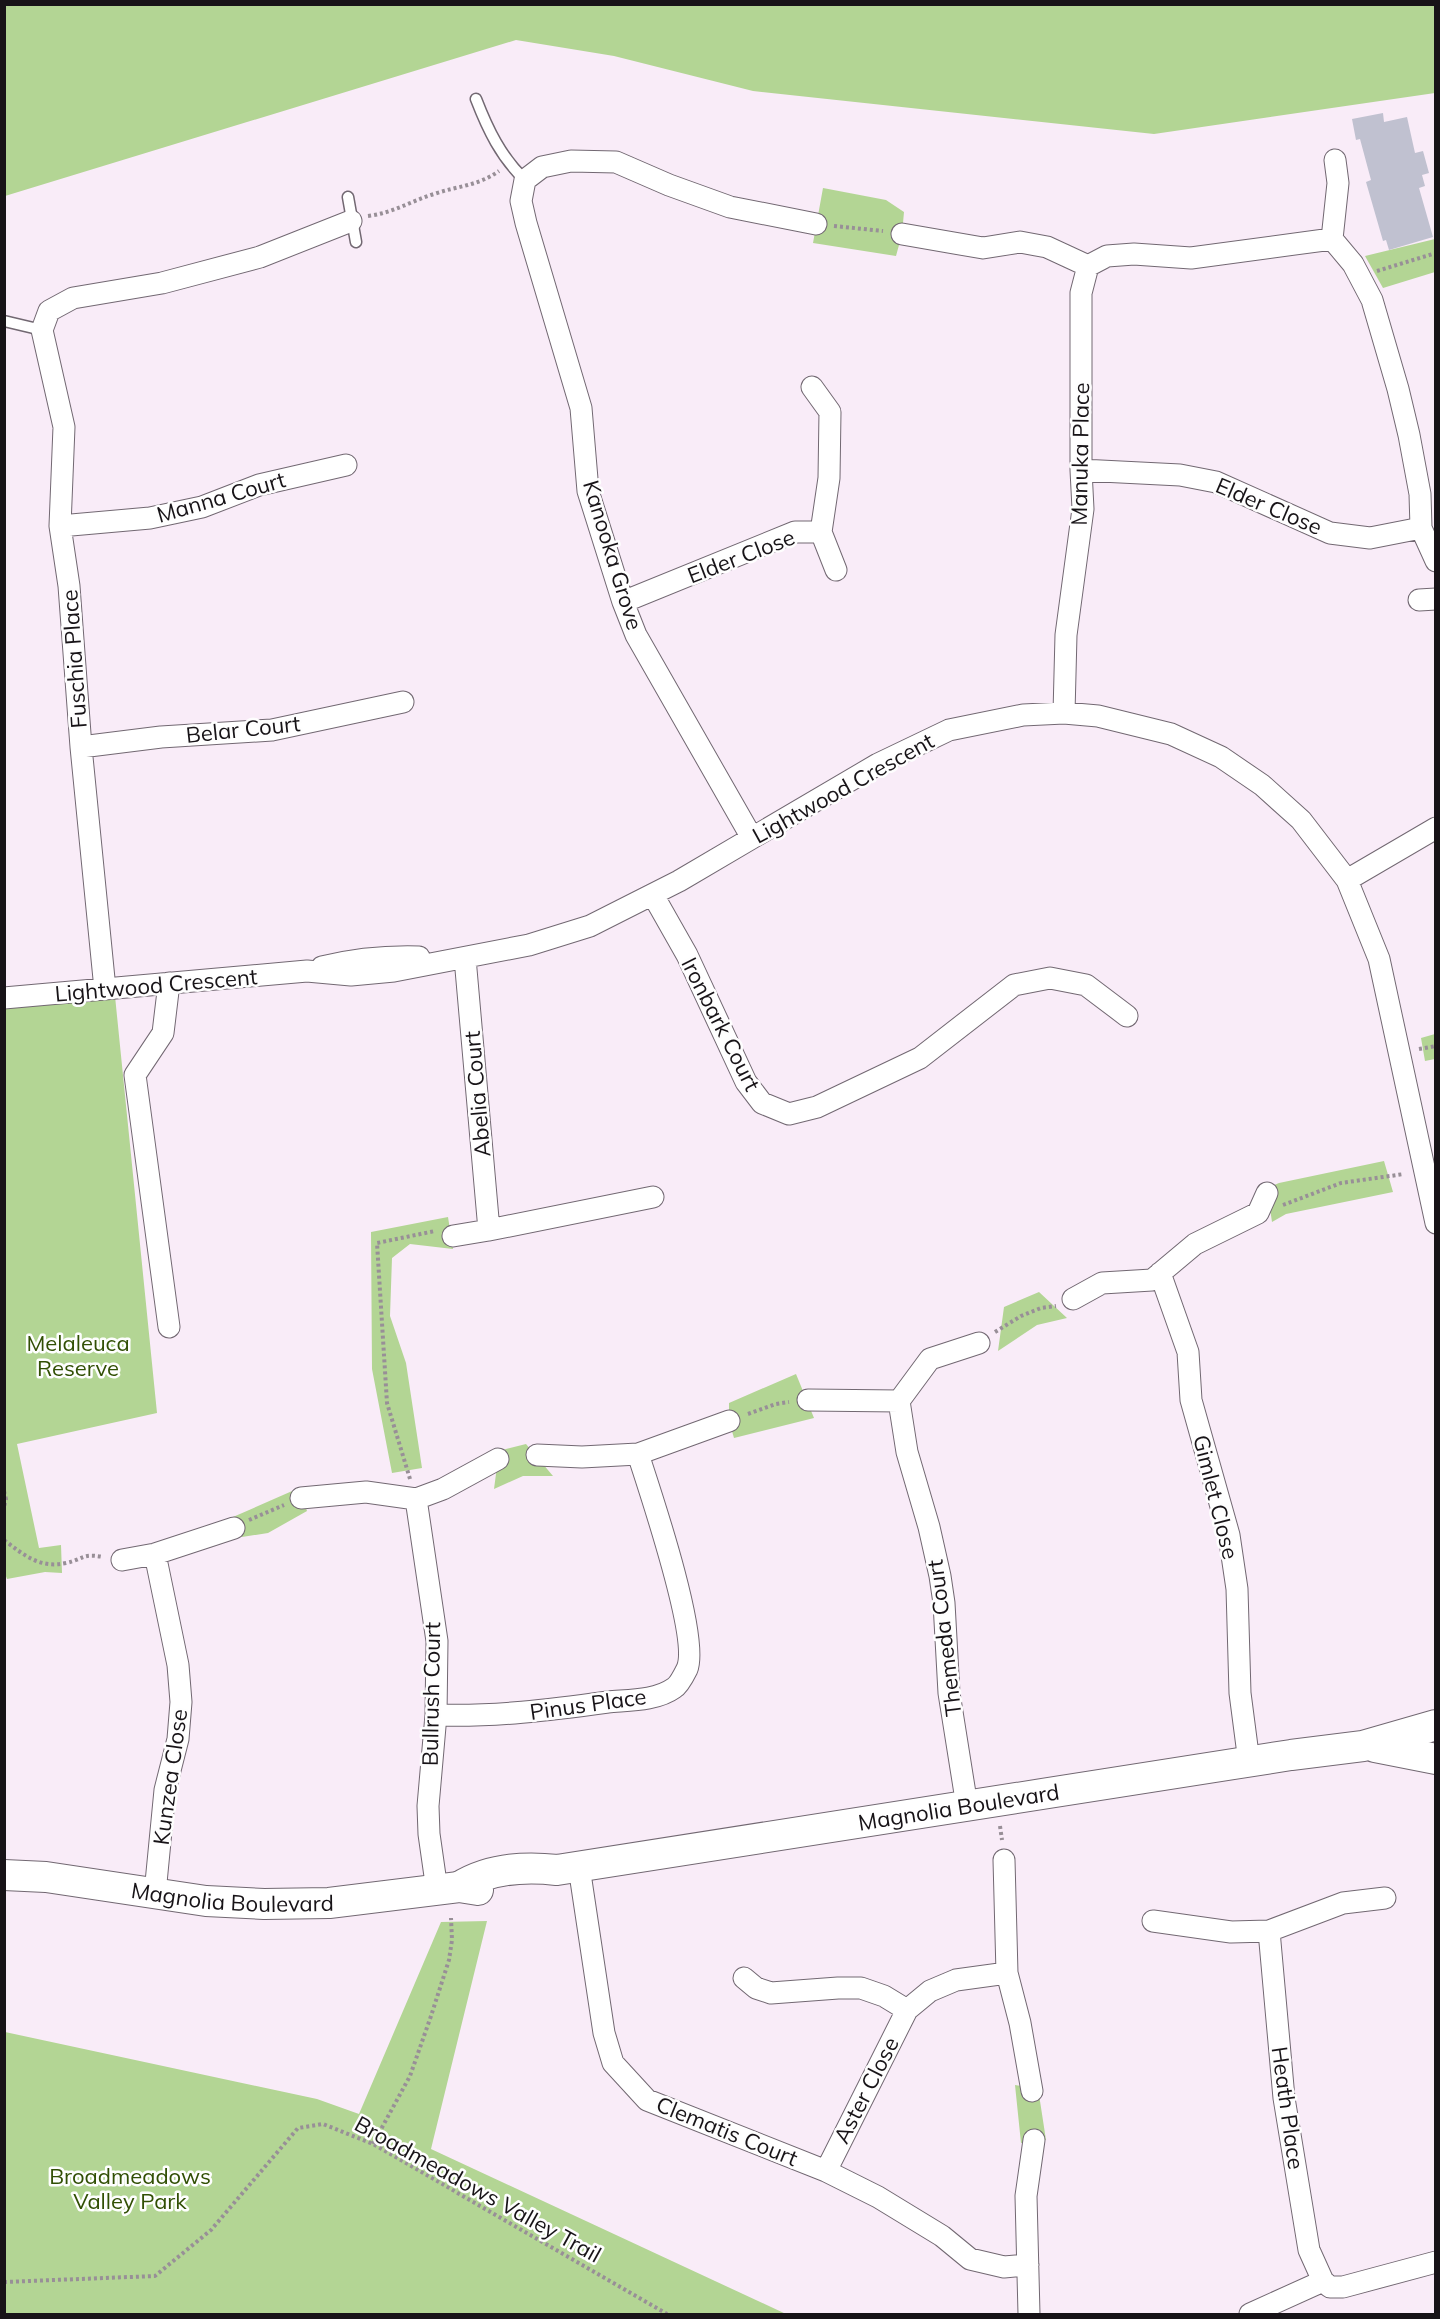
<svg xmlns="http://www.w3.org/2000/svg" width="1440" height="2319" font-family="Mulish,sans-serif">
	<rect width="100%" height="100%" fill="#f9ecf8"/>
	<path fill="#b3d594" d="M5 4 1435 5V93L1154 134 753 91 614 56 516 40 5 196Z
		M823 188 886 200 904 212 902 234 896 256 813 243Z
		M1435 239V272L1383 288 1365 256Z
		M115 996 157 1413 17 1444 39 1548 61 1545 62 1573 45 1572 7 1579 4 1571V1006Z
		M1435 1034V1059L1425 1061 1421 1038Z
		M1384 1161 1393 1192 1286 1214 1272 1222 1267 1188 1279 1183Z
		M448 1217 453 1249 410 1244 392 1258 390 1316 406 1363 422 1468 392 1473 372 1369 371 1232Z
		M1039 1292 1067 1318 1037 1325 998 1351 1004 1307Z
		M796 1374 814 1418 734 1438 729 1421V1403Z
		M526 1444 553 1476H523L494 1489 498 1459 502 1450Z
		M299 1488 307 1511 268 1533 242 1537 234 1528 233 1517Z
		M487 1921 431 2149 786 2314H5V2032L317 2099 359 2114 441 1922Z
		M1015 2085 1038 2088 1046 2140 1021 2143Z"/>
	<path fill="#c0c1d0" d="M1383 113 1384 122 1407 117 1415 153 1423 151 1429 173 1422 175 1425 186 1419 188 1433 237 1389 250 1386 240 1383 241 1366 182 1371 180 1360 139 1356 140 1352 119Z"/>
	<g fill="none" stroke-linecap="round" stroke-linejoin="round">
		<g stroke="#726872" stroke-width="13">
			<path id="lane" d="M476 99C488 130 501 157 525 180
				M348 197 356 242
				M4 321 42 330"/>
		</g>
		<g stroke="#726872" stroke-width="23">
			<path id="street" d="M1335 160 1338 183 1332 239 1353 264 1372 300 1398 389 1409 435 1420 494 1421 528 1436 561
				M902 234 983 248 1020 242 1047 247 1088 266
				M1081 470 1180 475 1216 482 1330 533 1370 538 1421 528
				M60 526 150 518 202 507 259 485 346 465
				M821 532 836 570
				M1419 600 1436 599
				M623 602 795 532H821L829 478 830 412 812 387
				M1064 713 1066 635 1083 509 1081 470V293L1088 266 1107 256 1134 254 1191 258 1332 239
				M81 747 161 737 272 730 403 702
				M752 838 636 635 623 602 588 491 581 408 526 223 521 201 525 180 542 167 571 161 616 162 669 185 730 207 816 224
				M1347 880 1436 828
				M653 895 687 955 746 1082 762 1103 789 1114 817 1107 920 1058 1014 985 1050 978 1086 985 1127 1016
				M465 958 489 1230 653 1197
				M322 967C355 959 386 956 419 957
				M169 983 163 1033 135 1075 169 1327
				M105 989 81 747 69 586 60 526 64 427 42 330 49 311 73 298 162 283 260 257 351 221
				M4 998 307 971 351 975 394 971 529 945 590 926 679 881 878 764 949 730 1023 715 1064 713 1098 716 1171 734 1221 757 1262 785 1301 820 1347 880 1379 959 1436 1223
				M453 1236 489 1230
				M1160 1273 1188 1352 1191 1400 1229 1535 1237 1589 1240 1693 1249 1762
				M1073 1299 1102 1283 1152 1280 1195 1244 1258 1213 1267 1193
				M808 1400 899 1401 930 1359 979 1343
				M899 1401 907 1452 929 1527 940 1576 944 1603 949 1693 967 1806
				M537 1455 582 1457 638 1454 729 1421
				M301 1498 366 1492 416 1499 443 1489 498 1459
				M416 1499 437 1641 436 1715 428 1806 429 1834 437 1890
				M155 1554 178 1665 181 1702 178 1739 165 1790 155 1893
				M122 1560 155 1554 234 1528
				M436 1715C494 1717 550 1710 608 1702 628 1700 656 1701 674 1688 679 1685 684 1675 687 1669 700 1639 650 1491 638 1454
				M1004 1860 1007 1973 1020 2023 1032 2091
				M579 1867 604 2033 613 2063 647 2100 826 2171 878 2197 942 2236 970 2259 1004 2267 1028 2265
				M1153 1921 1231 1932 1269 1931 1343 1903 1385 1898
				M1269 1931 1284 2098 1309 2250 1323 2281
				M744 1978 756 1988 771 1993 838 1988H861L884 1996 907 2010
				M826 2171 907 2010 930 1991 956 1980 1007 1973
				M1029 2314 1026 2196 1034 2140
				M1250 2314 1323 2281 1330 2287H1343L1436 2262"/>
		</g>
		<g stroke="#726872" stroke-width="32">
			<g id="secondary">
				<path d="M1375 1747 1436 1759"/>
				<path id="s1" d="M4 1875 46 1877 206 1901 264 1904 329 1903 459 1887 478 1890"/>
				<path id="s2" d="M459 1887C488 1869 523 1866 557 1870L1291 1755 1363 1746 1436 1725"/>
			</g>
		</g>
		<path stroke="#988f97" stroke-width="4" stroke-dasharray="3 3" stroke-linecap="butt" d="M368 216C393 213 411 201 434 194 457 186 478 186 499 171
			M834 226 883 231
			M1377 271 1436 253
			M1419 1049 1436 1046
			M1283 1205 1341 1183 1404 1174
			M995 1332 1021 1316 1041 1308 1056 1306
			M748 1414 776 1404 789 1402
			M410 1479 387 1403 377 1243 435 1231
			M4 1491 6 1499 4 1507
			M249 1520 284 1505
			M4 1540C24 1555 40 1569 66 1563 84 1559 82 1553 103 1557
			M1000 1826 1002 1840
			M373 2144 410 2076 431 2016 449 1960 452 1940 451 1918
			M4 2282 155 2276 211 2230 298 2128 323 2124 373 2144 667 2314"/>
		<use href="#lane" stroke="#fff" stroke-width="10"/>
		<use href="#street" stroke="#fff" stroke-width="21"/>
		<use href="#secondary" stroke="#fff" stroke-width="30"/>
	</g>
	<g text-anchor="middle" stroke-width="5" stroke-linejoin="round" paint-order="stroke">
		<g font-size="22" fill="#171317" stroke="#fefefe">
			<text transform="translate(1080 454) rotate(-89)" y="8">Manuka Place</text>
			<text transform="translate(221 497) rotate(-16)" y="8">Manna Court</text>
			<text transform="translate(1269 506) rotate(23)" y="8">Elder Close</text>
			<text transform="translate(613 555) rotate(73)" y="8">Kanooka Grove</text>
			<text transform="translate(741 556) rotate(-21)" y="8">Elder Close</text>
			<text transform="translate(74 659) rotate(-94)" y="8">Fuschia Place</text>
			<text transform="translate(243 729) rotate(-6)" y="8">Belar Court</text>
			<text transform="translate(843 788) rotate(-29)" y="8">Lightwood Crescent</text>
			<text transform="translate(156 985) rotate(-5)" y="8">Lightwood Crescent</text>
			<text transform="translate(721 1024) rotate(63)" y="8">Ironbark Court</text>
			<text transform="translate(477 1094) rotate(-95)" y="8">Abelia Court</text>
			<text transform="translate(1216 1497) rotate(76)" y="8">Gimlet Close</text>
			<text transform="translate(944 1638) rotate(-97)" y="8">Themeda Court</text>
			<text transform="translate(431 1694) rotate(-89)" y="8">Bullrush Court</text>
			<text transform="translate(588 1704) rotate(-8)" y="8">Pinus Place</text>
			<text transform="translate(170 1777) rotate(-82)" y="8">Kunzea Close</text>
			<text dy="8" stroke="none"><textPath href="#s2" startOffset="508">Magnolia Boulevard</textPath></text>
			<text dy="8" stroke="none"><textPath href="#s1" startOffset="230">Magnolia Boulevard</textPath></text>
			<text transform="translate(866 2090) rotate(-63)" y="8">Aster Close</text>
			<text transform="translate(1288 2108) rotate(82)" y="8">Heath Place</text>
			<text transform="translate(727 2131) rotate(22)" y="8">Clematis Court</text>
			<text transform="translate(478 2189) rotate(29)" y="8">Broadmeadows Valley Trail</text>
		</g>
		<g font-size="22" fill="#314f04" stroke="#fefefe">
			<text x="78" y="1351">Melaleuca<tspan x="78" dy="25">Reserve</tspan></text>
			<text x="130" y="2184">Broadmeadows<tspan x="130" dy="25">Valley Park</tspan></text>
		</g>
	</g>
	<rect width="1440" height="2319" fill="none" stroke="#171317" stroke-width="12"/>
</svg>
